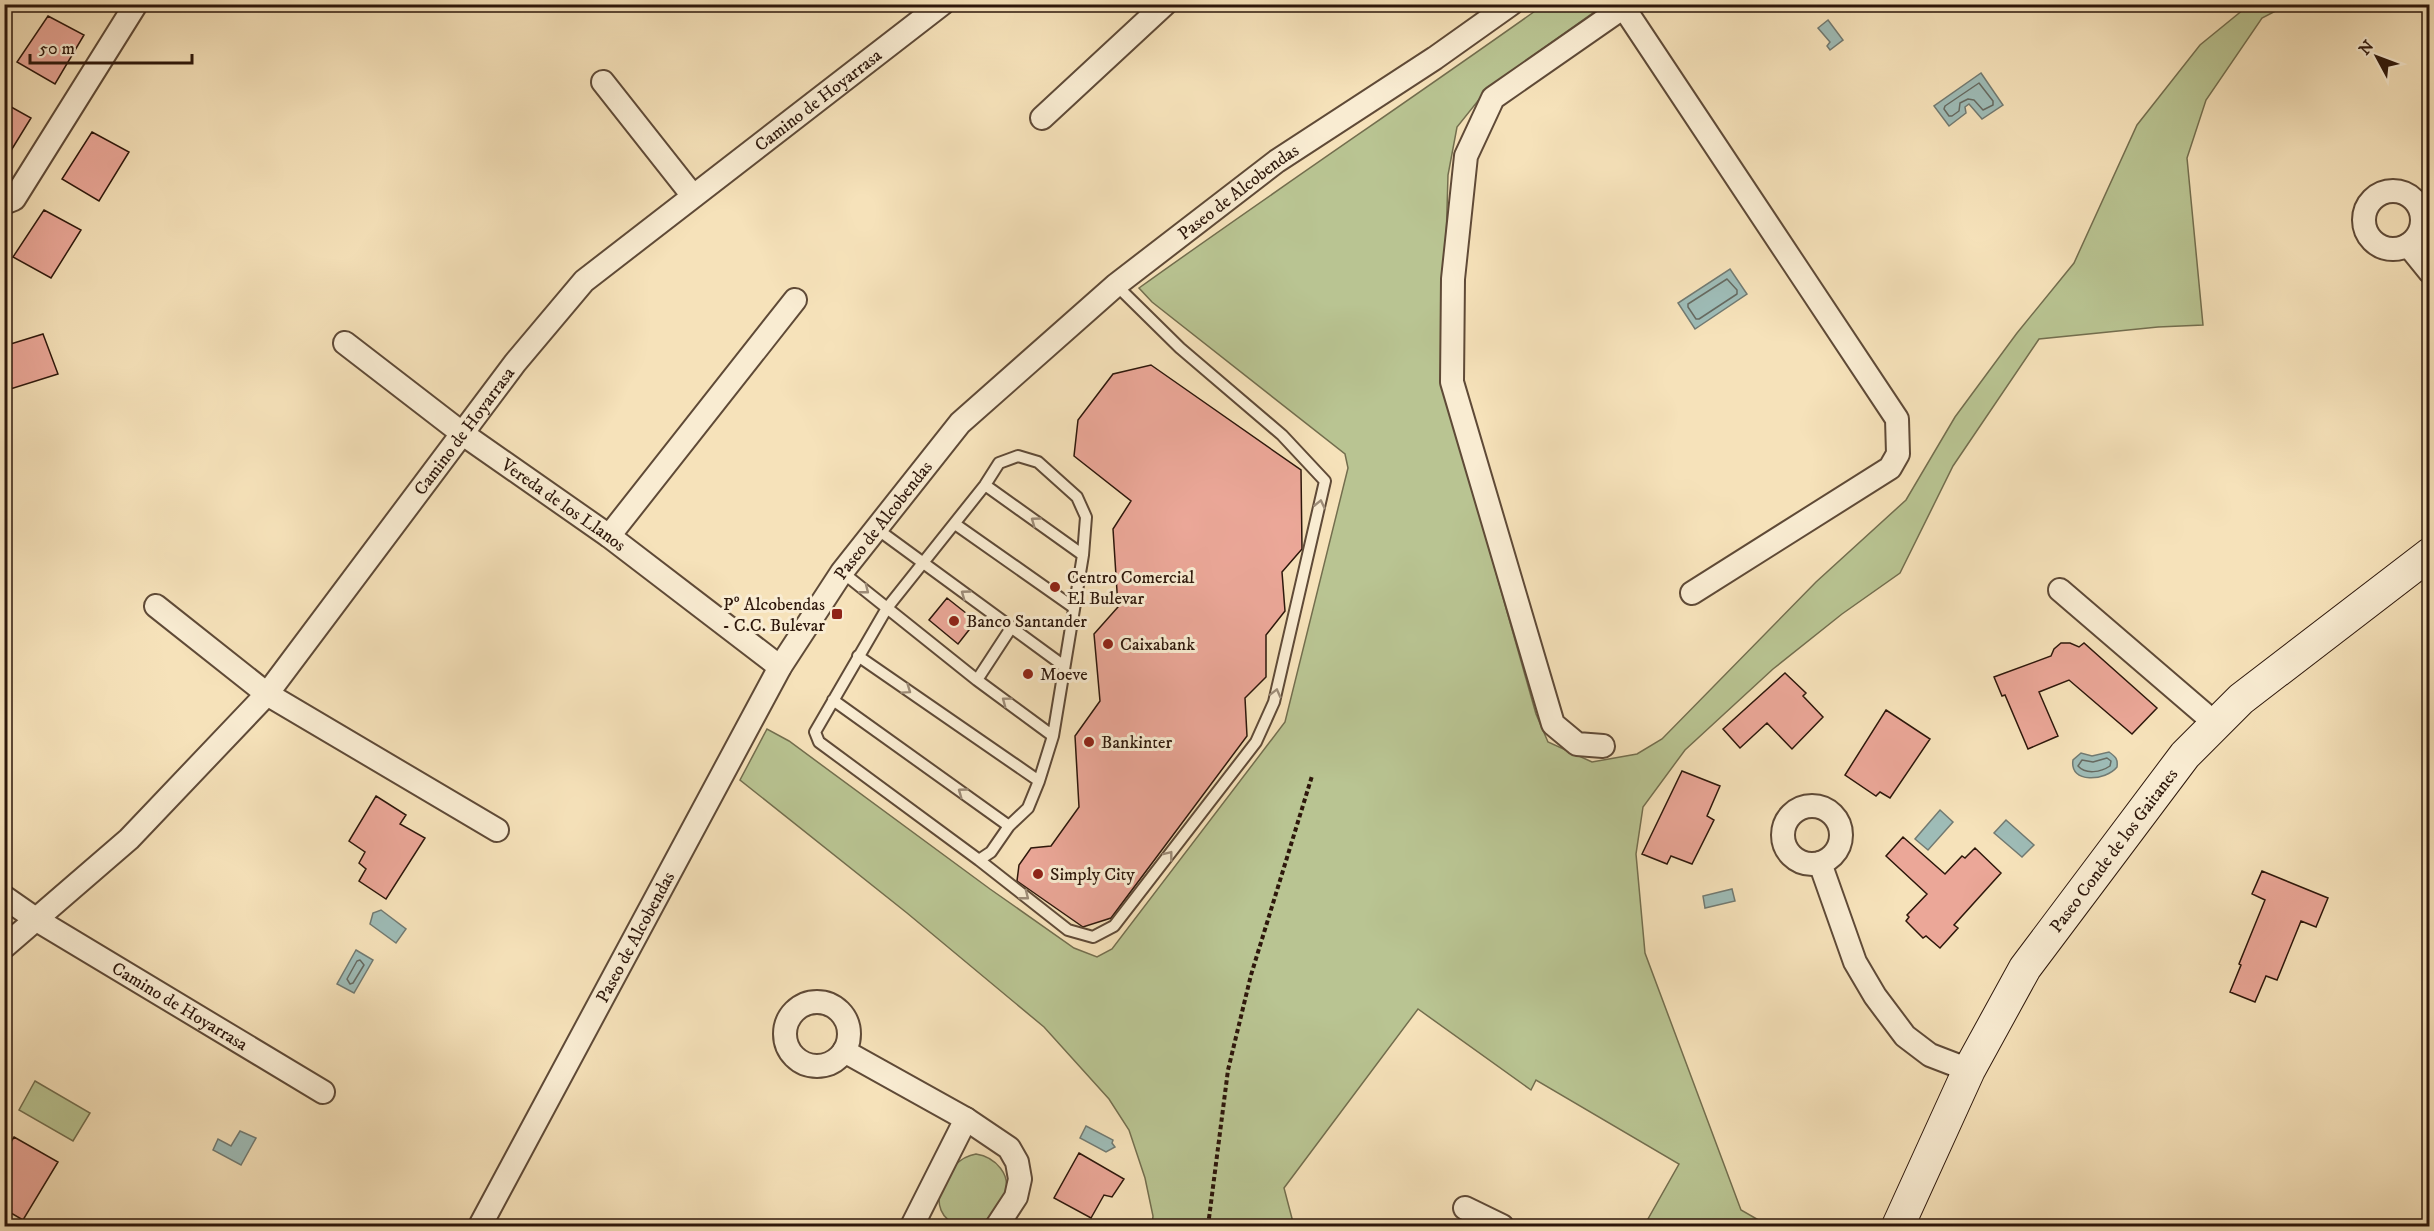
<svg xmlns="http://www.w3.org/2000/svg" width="2434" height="1231" font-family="'IM FELL DW Pica',serif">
	<rect width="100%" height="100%" fill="#f6e2ba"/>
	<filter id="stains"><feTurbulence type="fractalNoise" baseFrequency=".00333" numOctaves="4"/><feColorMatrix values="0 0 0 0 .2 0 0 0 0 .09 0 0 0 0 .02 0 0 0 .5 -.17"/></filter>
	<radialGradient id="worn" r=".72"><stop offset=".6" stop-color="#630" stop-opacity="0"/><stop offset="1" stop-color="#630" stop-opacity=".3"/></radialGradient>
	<path fill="#b9c492" stroke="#736e4e" stroke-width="1.5" d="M1545 4 1604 5 1489 87 1457 127 1448 175 1442 382 1536 714 1548 742 1592 762 1637 754 1662 739 1816 582 1906 500 1955 417 2017 333 2074 263 2137 125 2200 45 2249 5H2287L2262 18 2206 100 2187 158 2203 325 2158 327 2039 339 1953 466 1900 573 1842 614 1773 669 1685 750 1643 807 1636 854 1645 953 1741 1210 1769 1226H1644L1679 1164 1536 1080 1531 1090 1418 1009 1284 1188 1294 1226H1152L1153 1216 1145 1178 1129 1130 1109 1099 1044 1027 907 913 740 780 767 729 789 741 990 889 1074 948 1097 957 1112 949 1285 722 1348 468 1345 454 1152 302 1139 288C1273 192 1410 100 1545 4Z
		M35 1081 90 1113 73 1141 19 1110Z
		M976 1154C995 1157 1013 1175 1004 1196 999 1207 991 1215 983 1224 976 1225 967 1228 960 1226 920 1214 944 1159 976 1154Z"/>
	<path fill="#9ebcb7" stroke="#717a72" stroke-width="1.5" d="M1828 20 1843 40 1830 50 1827 46 1830 42 1818 28Z
		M1981 73 2003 105 1982 119 1969 104 1965 107 1966 113 1949 126 1934 106Z
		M1730 269 1747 294 1695 329 1678 303Z
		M2109 752C2116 757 2118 759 2117 767 2106 781 2069 784 2073 760L2081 753 2092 756Z
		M1940 810 1953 822 1928 850 1915 839Z
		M2006 820 2034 845 2022 857 1994 833Z
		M1732 889 1735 901 1705 908 1703 896Z
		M381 910 406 929 396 943 370 924 373 913Z
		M356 950 373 960 354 993 337 984Z
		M1086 1126 1113 1140 1112 1143 1115 1147 1106 1152 1080 1138Z
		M240 1131 256 1138 241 1165 213 1150 218 1139 231 1146Z"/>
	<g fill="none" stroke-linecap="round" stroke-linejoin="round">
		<path stroke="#666a61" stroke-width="1.5" d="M1979 83 1993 101V105L1983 110 1974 100 1968 99 1960 103 1959 111 1952 116H1949L1944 109 1945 106Z
			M1727 279 1737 290V294L1699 319H1696L1688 307V304Z
			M2107 758 2111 761 2110 766C2101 772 2086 775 2078 766L2082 760 2093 762Z
			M360 960 364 965 353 983 350 984 347 979 357 961Z"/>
	</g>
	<path fill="#eba798" stroke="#2d170b" stroke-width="1.5" d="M48 16 84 35 55 84 17 62Z
		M4 103 31 118 4 162Z
		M92 132 129 152 99 201 62 179Z
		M44 210 81 230 51 278 13 257Z
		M43 334 58 374 4 391V346Z
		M1151 365 1301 470 1302 549 1282 572 1285 611 1266 635V677L1245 698 1247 736 1111 918 1083 927 1017 881 1019 865 1031 848 1051 846 1079 807 1075 736 1100 701 1094 634 1118 607 1113 529 1131 501 1074 456 1078 420 1113 374Z
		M947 598 976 621 958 644 929 620Z
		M2061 643H2070L2079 647 2084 643 2157 708 2132 734 2069 680 2039 692 2058 736 2028 749 2005 695 2002 696 1994 677 2051 656 2054 649Z
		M1785 673 1806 693 1803 696 1823 717 1792 749 1767 723 1740 748 1723 729Z
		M1886 710 1930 739 1890 798 1880 792 1876 796 1845 775Z
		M1682 771 1720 786 1707 816 1714 820 1692 864 1671 856 1667 864 1642 854Z
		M376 796 406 815 400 824 425 838 386 899 359 881 366 869 359 863 365 852 349 841Z
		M1903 837 1945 874 1962 856 1965 858 1975 848 2001 873 1954 925 1958 928 1940 948 1926 936 1923 938 1906 921 1909 917 1907 915 1927 894 1886 856Z
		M2262 871 2328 898 2316 927 2301 921 2277 980 2266 976 2255 1002 2230 992 2241 965 2239 964 2265 900 2252 894Z
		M14 1137 58 1162 23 1220 4 1209V1153Z
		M1079 1153 1124 1179 1112 1197 1104 1195 1091 1218 1054 1198Z"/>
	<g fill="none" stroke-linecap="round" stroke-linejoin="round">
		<g stroke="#5f4a37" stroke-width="14">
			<path id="lane" d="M1018 456 1038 462 1077 497 1086 517 1083 555 1053 736 1039 781 1028 808 1009 826 991 852 979 860 819 742 815 732 887 608 985 485 999 463Z
				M985 485 1083 555
				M955 524 1073 607
				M877 529 1064 666
				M842 572 977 680 1053 736
				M858 656 1039 781
				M977 680 1011 628
				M833 700 1009 826
				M979 860 1068 930 1093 937 1114 926 1256 742 1274 702 1325 481 1282 435 1180 348 1116 285"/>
		</g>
		<g stroke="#5f4a37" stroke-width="26">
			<g id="street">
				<path d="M1624 8 1897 419 1898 454 1890 468 1692 593"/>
				<path d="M603 82 693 196"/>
				<path d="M1042 118 1165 4"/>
				<circle cx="2393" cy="220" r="29"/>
				<path d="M4 203 14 199 136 4"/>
				<path d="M2408 245 2430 272"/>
				<path id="s1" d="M345 343 463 434 609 536 780 667"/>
				<path d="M609 536 795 300"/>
				<path d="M2060 590 2216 724"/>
				<path d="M156 606 267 694 497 830"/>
				<path d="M1603 746 1577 744 1553 724 1452 382 1453 279 1466 156 1493 98 1628 4"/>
				<circle cx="1812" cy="835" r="29"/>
				<path d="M1820 863 1855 962 1875 996 1905 1036 1930 1055 1969 1070"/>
				<path id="s2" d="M4 897 37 920 323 1092"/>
				<path id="s3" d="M4 947 129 839 267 694 515 363 584 281 942 4"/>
				<circle cx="817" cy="1034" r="32"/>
				<path d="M844 1051 966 1119 1009 1148 1017 1162 1020 1179 1016 1197 997 1226"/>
				<path d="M1465 1208 1502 1226"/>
				<path id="s4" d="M480 1226 780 667 842 572 960 423 1116 285 1277 161 1435 58 1511 4"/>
				<path d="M912 1226 966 1119"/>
			</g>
		</g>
		<g stroke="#2d170b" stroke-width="34">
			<g id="secondary">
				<path id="s5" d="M1898 1226 1969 1070 2025 968 2185 755 2241 699 2430 554"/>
			</g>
		</g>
		<path stroke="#2d170b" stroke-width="4" stroke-dasharray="4.5 3" stroke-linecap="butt" d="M1208 1226 1228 1070 1251 975 1312 776"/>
		<use href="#lane" stroke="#f9ecd2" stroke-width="10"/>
		<use href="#street" stroke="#f9ecd2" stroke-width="22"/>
		<use href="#secondary" stroke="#f9ecd2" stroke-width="32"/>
	</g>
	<defs><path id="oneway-chevron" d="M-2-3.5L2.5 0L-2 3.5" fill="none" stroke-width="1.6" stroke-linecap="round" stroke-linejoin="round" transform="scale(1.5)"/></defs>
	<g stroke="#9d8c78">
		<use href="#oneway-chevron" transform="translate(1320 504) rotate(-77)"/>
		<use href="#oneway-chevron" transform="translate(1035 521) rotate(-144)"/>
		<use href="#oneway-chevron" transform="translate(865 590) rotate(38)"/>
		<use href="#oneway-chevron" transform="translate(965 594) rotate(-144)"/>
		<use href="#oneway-chevron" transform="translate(907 690) rotate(35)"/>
		<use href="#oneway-chevron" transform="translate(1276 693) rotate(-76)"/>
		<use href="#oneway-chevron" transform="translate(1006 701) rotate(-143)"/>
		<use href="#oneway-chevron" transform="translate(962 792) rotate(-144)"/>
		<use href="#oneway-chevron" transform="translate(1169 855) rotate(-52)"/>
		<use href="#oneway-chevron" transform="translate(1025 896) rotate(38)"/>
	</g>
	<g fill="#8f2418" stroke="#f9ecd2" stroke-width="2">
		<circle cx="1055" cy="587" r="6"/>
		<rect x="831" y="608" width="12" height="12" rx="3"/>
		<circle cx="954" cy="621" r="6"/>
		<circle cx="1108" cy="644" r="6"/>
		<circle cx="1028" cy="674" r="6"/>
		<circle cx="1089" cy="742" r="6"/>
		<circle cx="1038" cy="874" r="6"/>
	</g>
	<g text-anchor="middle" stroke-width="6" stroke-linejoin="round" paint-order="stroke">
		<g font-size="18" fill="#2d170b" stroke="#f9ecd2">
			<text dy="6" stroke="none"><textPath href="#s3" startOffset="1182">Camino de Hoyarrasa</textPath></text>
			<text dy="6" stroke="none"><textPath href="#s4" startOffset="1300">Paseo de Alcobendas</textPath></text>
			<text dy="6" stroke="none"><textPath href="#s3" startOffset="694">Camino de Hoyarrasa</textPath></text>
			<text dy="6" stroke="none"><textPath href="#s1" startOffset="272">Vereda de los Llanos</textPath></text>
			<text dy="6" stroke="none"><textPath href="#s4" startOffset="814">Paseo de Alcobendas</textPath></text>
			<text dy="6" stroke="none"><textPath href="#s5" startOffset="435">Paseo Conde de los Gaitanes</textPath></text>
			<text dy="6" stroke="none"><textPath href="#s4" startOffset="328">Paseo de Alcobendas</textPath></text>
			<text dy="6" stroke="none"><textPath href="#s2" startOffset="207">Camino de Hoyarrasa</textPath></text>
		</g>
		<g font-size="18" fill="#2d170b" stroke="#f9ecd2" text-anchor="start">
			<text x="1067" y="583">Centro Comercial<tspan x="1067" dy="21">El Bulevar</tspan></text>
			<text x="825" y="610" text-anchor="end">Pº Alcobendas<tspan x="825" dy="21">- C.C. Bulevar</tspan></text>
			<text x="966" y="627">Banco Santander</text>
			<text x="1120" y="650">Caixabank</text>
			<text x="1040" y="680">Moeve</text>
			<text x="1101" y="748">Bankinter</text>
			<text x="1050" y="880">Simply City</text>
		</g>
	</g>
	<rect width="2434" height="1231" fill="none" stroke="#f6e2ba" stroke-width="24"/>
	<rect x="6" y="6" width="2422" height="1219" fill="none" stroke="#2d170b" stroke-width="3"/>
	<rect x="12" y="12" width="2410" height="1207" fill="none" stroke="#2d170b" stroke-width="1.5"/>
	<g transform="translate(2377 57) rotate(311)" stroke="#f9ecd2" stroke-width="4.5" paint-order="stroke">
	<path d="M0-4.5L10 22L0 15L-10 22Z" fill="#2d170b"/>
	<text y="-9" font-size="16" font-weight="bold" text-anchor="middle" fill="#2d170b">N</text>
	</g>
	<path d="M30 54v9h162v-9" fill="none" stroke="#2d170b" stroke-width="3"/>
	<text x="39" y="54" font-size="18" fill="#2d170b" stroke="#f9ecd2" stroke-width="4.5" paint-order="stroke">50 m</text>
	<rect width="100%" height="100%" filter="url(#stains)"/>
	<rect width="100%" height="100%" fill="url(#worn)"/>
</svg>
